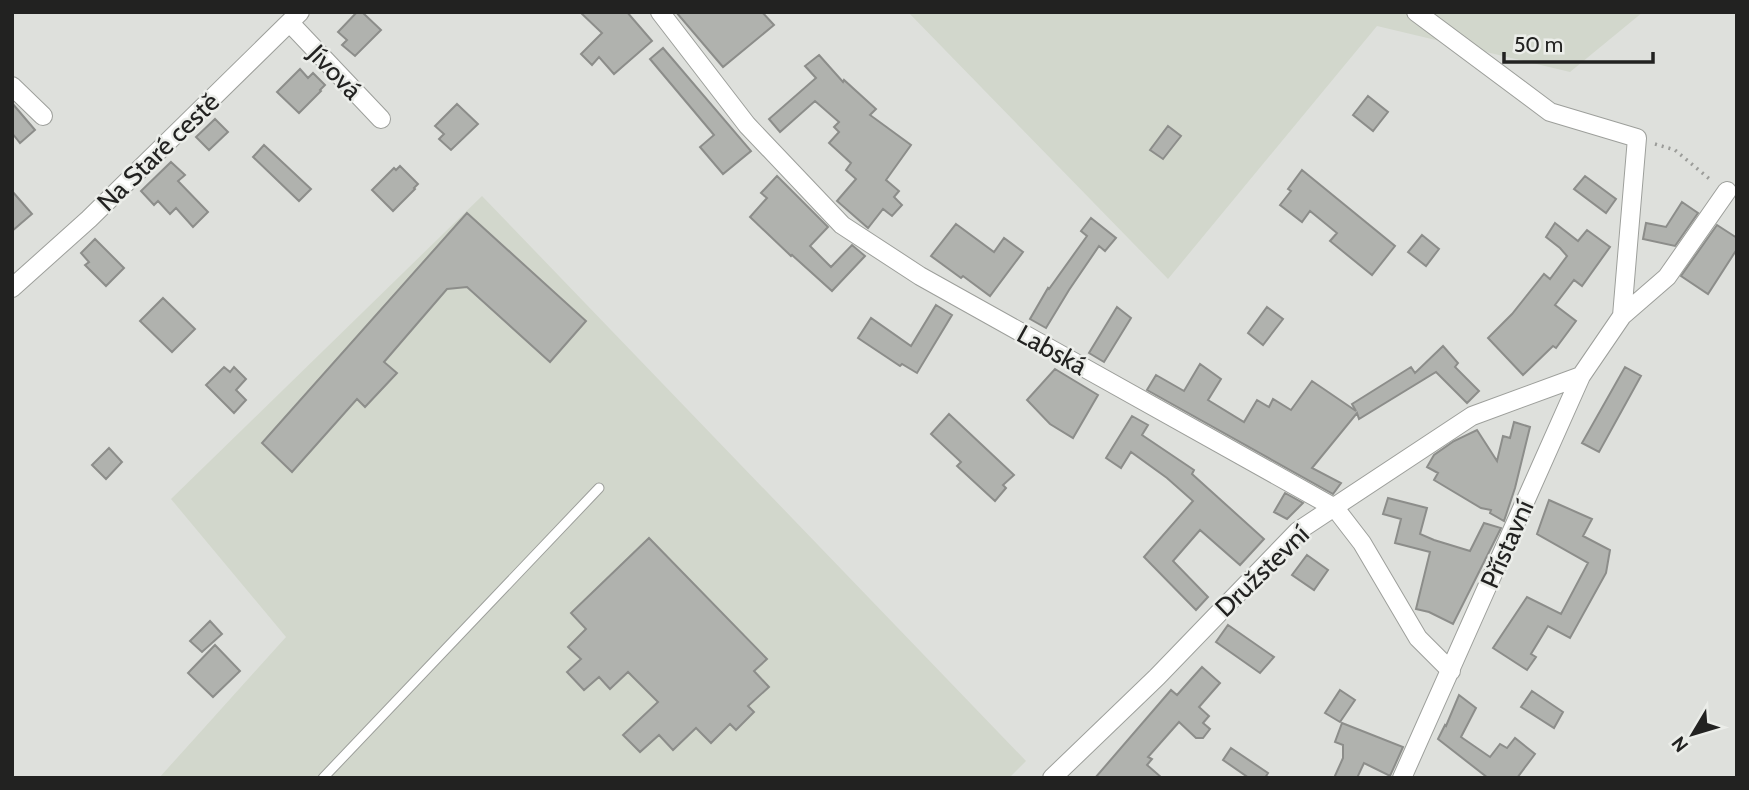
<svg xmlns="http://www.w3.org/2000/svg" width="1749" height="790" font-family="Cabin,sans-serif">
	<rect width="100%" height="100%" fill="#dee0dc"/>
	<path fill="#d2d7cc" d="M908 12H1643L1570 72 1377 26 1168 279Z
		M482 196 1026 761 1009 778H159L286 637 171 499Z"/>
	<path fill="#b0b2ae" stroke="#8c8d8a" stroke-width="2" d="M357 12H362L381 30 355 56 342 45 347 40 338 32Z
		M580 12H627L652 41 614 74 599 57 592 65 581 54 602 33Z
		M676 12H762L774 25 723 67Z
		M663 48 751 151 723 174 700 147 714 135 650 59Z
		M819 55 843 82 844 80 876 109 870 115 911 145 886 180 899 191 894 197 902 205 892 216 883 209 868 228 837 201 856 179 846 170 851 163 829 143 839 132 834 127 839 122 815 101 780 132 769 119 816 78 805 66Z
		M300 69 308 78 313 73 325 85 320 90 321 91 299 113 277 92Z
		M1368 96 1388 112 1373 131 1353 115Z
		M12 103 35 130 20 143 12 133Z
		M457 104 478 124 451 150 439 139 444 134 435 126Z
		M215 119 228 132 209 150 196 137Z
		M1168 126 1181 136 1163 159 1150 150Z
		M264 145 311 189 299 201 253 157Z
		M171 162 185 175 178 181 208 212 193 227 176 208 170 214 158 201 154 205 141 191Z
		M400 166 418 184 414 188 415 189 393 211 372 190 394 168 396 170Z
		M1302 170 1395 246 1372 275 1330 241 1337 233 1310 211 1302 222 1280 205 1291 191 1288 189Z
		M777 176 828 227 810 246 831 267 852 245 865 256 832 291 792 255 791 256 750 217 767 198 761 193Z
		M1585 176 1616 199 1606 213 1574 189Z
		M12 191 32 214 12 231Z
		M1682 202 1698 213 1675 246 1643 239 1646 223 1666 227Z
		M467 213 586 321 550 362 467 287 447 289 384 362 397 373 365 407 357 399 292 472 262 443Z
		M1091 218 1116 238 1105 251 1099 246 1069 290 1046 328 1030 319 1048 288 1049 289 1087 236 1081 231Z
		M1555 223 1578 241 1587 230 1610 247 1582 286 1574 280 1555 305 1576 321 1556 348 1553 346 1523 375 1488 338 1512 314 1544 274 1550 279 1567 256 1560 248 1546 237Z
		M956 224 994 252 1004 238 1023 252 990 296 963 276 961 278 931 256Z
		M1717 225 1737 238V249L1708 294 1681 276Z
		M1422 235 1439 249 1426 266 1408 252Z
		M95 239 124 268 106 286 85 265 89 262 81 253Z
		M163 298 195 329 172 352 140 321Z
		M936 305 952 315 917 373 902 364 900 366 858 338 871 318 911 346Z
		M1117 307 1131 318 1104 362 1089 353Z
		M1267 307 1283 319 1263 345 1248 333Z
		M1443 346 1458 363 1455 367 1479 391 1467 403 1436 372 1359 419 1357 413 1312 468 1341 483 1333 494 1147 390 1156 375 1184 391 1200 364 1221 379 1208 400 1244 422 1257 400 1269 407 1273 399 1291 410 1312 381 1356 411 1352 404 1411 367 1415 373Z
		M224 367 230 372 234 367 246 379 236 390 246 400 234 413 206 385Z
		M1625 367 1641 376 1599 452 1582 443Z
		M1055 369 1098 395 1073 438 1050 424 1027 400Z
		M949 414 1014 475 1003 485 1006 488 995 501 957 466 961 462 931 434Z
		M1132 416 1148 425 1142 435 1194 470 1192 474 1264 539 1240 565 1200 530 1173 561 1208 597 1196 610 1144 557 1193 501 1167 478 1131 452 1121 468 1106 458Z
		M1514 422 1530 427 1515 488 1504 521 1490 513 1491 510 1481 508 1434 480 1438 473 1427 467 1434 455 1454 441 1477 430 1497 461 1503 436 1510 438Z
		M109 448 122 462 106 479 92 465Z
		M1285 493 1303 503 1287 519 1274 512Z
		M1388 498 1427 508 1420 534 1434 540 1470 551 1484 523 1501 528 1453 624 1429 612 1416 609 1430 552 1395 543 1401 519 1383 514Z
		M1549 500 1592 519 1583 536 1610 550 1606 573 1570 638 1548 626 1531 654 1536 657 1527 670 1493 648 1527 597 1561 614 1588 563 1537 534Z
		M649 538 767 659 754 671 769 687 748 706 754 712 736 730 730 724 711 743 696 728 673 750 659 735 640 752 623 735 658 702 628 672 610 689 599 677 584 690 567 672 581 659 568 647 586 629 571 613Z
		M1307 555 1328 570 1314 590 1292 575Z
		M210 621 222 634 202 652 190 641Z
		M1228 625 1274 657 1260 673 1216 642Z
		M215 645 240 671 213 697 188 673Z
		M1202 667 1220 683 1199 707 1209 716 1203 723 1210 729 1203 738H1196L1179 722 1148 757 1152 759 1147 765 1162 778H1095L1171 690 1177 695Z
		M1340 690 1355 700 1340 722 1325 713Z
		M1532 691 1563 712 1554 728 1521 707Z
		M1459 695 1476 708 1461 737 1490 757 1500 744 1507 748 1515 738 1535 754 1517 778H1488L1438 739 1445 725 1446 726Z
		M1342 723 1403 747 1390 776 1364 763 1357 778H1334L1343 758V745L1335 742Z
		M1231 748 1268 773 1265 778H1249L1223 760Z"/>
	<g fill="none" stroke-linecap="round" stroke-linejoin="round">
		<g stroke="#9d9f9b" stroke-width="11">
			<path id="lane" d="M323 778 599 488"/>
		</g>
		<g stroke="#9d9f9b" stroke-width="20">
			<path id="street" d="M660 12 747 125 842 225 920 276 1335 508 1362 543 1418 638 1451 671
				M290 23 381 119
				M12 86 43 116
				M12 288 89 219 300 12
				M1622 316 1667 277 1727 191
				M1052 778 1157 677 1298 531 1472 416 1581 376
				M1402 778 1581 376 1622 316 1637 138 1550 112 1416 12"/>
		</g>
		<path stroke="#9b9c99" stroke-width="3.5" stroke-dasharray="2 5" stroke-linecap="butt" d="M1655 144 1675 150 1712 181"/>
		<use href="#lane" stroke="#fff" stroke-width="9"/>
		<use href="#street" stroke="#fff" stroke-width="18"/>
	</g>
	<g text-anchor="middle" stroke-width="5" stroke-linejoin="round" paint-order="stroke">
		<g font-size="26" fill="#222221" stroke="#ebede9">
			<text transform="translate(335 72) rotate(46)" y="9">Jívová</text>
			<text transform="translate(158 152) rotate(-44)" y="9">Na Staré cestě</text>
			<text transform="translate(1052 350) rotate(29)" y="9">Labská</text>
			<text transform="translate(1507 544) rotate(-66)" y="9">Přístavní</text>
			<text transform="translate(1262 571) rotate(-44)" y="9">Družstevní</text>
		</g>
	</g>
	<rect width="1749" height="790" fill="none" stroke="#222221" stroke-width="28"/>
	<g transform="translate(1693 734) rotate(232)" stroke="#ebede9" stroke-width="5" paint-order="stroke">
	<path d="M0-5L12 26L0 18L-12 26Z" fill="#222221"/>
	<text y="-10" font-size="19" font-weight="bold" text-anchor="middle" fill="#222221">N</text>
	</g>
	<path d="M1504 52v10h149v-10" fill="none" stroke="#222221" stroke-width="3.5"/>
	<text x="1514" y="52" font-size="21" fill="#222221" stroke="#ebede9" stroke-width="5" paint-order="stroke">50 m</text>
</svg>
